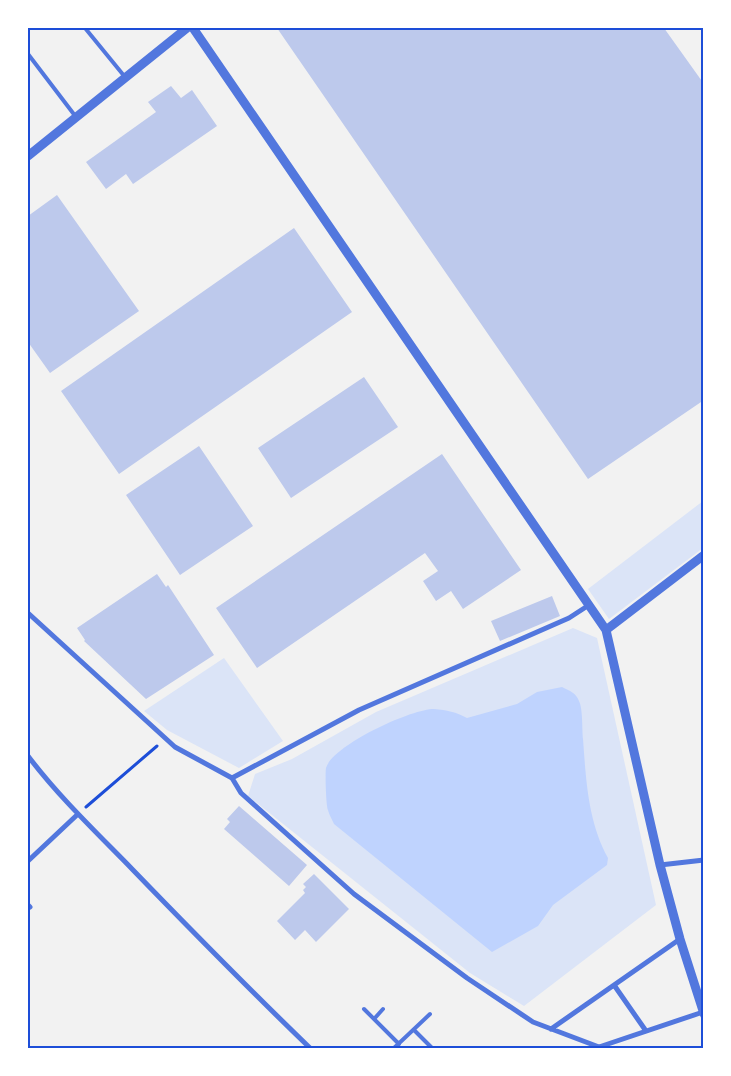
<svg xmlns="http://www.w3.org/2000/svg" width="731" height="1076" font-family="'Exo 2',sans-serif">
	<rect width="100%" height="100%" fill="#f2f2f2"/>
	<path fill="#dbe4f7" d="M703 501V548L609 619 588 589Z
		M573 628 597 638 656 905 524 1006 470 973 248 796 255 774 292 759 376 712Z
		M224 658 283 741 239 768 167 730 144 711Z"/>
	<path fill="#bfd3fe" d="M562 687C570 691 576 693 579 701 583 709 582 730 583 739 586 780 588 822 608 858L607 865 553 905 538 926 492 952 334 824C332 819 329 815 328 810 326 806 325 772 326 768 333 745 411 709 434 709 447 710 456 712 467 718L517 704 537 692Z"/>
	<path fill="#bdc9ec" d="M277 28H664L704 84V400L588 479Z
		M171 86 181 98 192 90 217 126 133 184 126 174 106 189 86 162 156 112 148 102Z
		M57 195 139 311 50 373 28 342V216Z
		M294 228 352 312 119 474 61 391Z
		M364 377 398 427 291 498 258 448Z
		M199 446 253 526 180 575 126 495Z
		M442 454 521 570 463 609 451 591 436 601 423 581 438 571 425 553 257 668 216 608Z
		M157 574 166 587 168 585 214 655 146 699 84 641 85 640 77 628Z
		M552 596 560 616 500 641 491 621Z
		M239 806 307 865 289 886 224 829 230 822 227 819Z
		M314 874 349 909 316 942 305 930 295 940 277 921 305 893 303 890 306 887 303 884Z"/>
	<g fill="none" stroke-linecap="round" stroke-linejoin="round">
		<path stroke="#1d4ed8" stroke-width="3" d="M86 807 157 746"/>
		<path stroke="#5277de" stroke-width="4" d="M85 28 125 77
			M28 54 76 117
			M364 1009 399 1044
			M374 1019 383 1009
			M414 1030 432 1048
			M394 1048 430 1014"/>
		<path stroke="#5277de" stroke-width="5" d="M28 613 175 747 232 778 359 710 569 618 589 605
			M28 756C59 797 97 833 133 870 191 930 250 990 310 1048
			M232 778 241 793 354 894 467 978 533 1022 599 1047 703 1012
			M28 861 78 814
			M660 865 704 860
			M28 905 30 907
			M614 985 646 1031
			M551 1029 680 939"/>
		<path stroke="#5277de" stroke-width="9" d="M193 28 606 630 660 865 680 939 704 1014
			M28 156 187 28
			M606 630 704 555"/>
	</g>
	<rect width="731" height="1076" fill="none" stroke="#ffffff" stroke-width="58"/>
	<rect x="29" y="29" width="673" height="1018" fill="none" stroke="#1d4ed8" stroke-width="2"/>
</svg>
